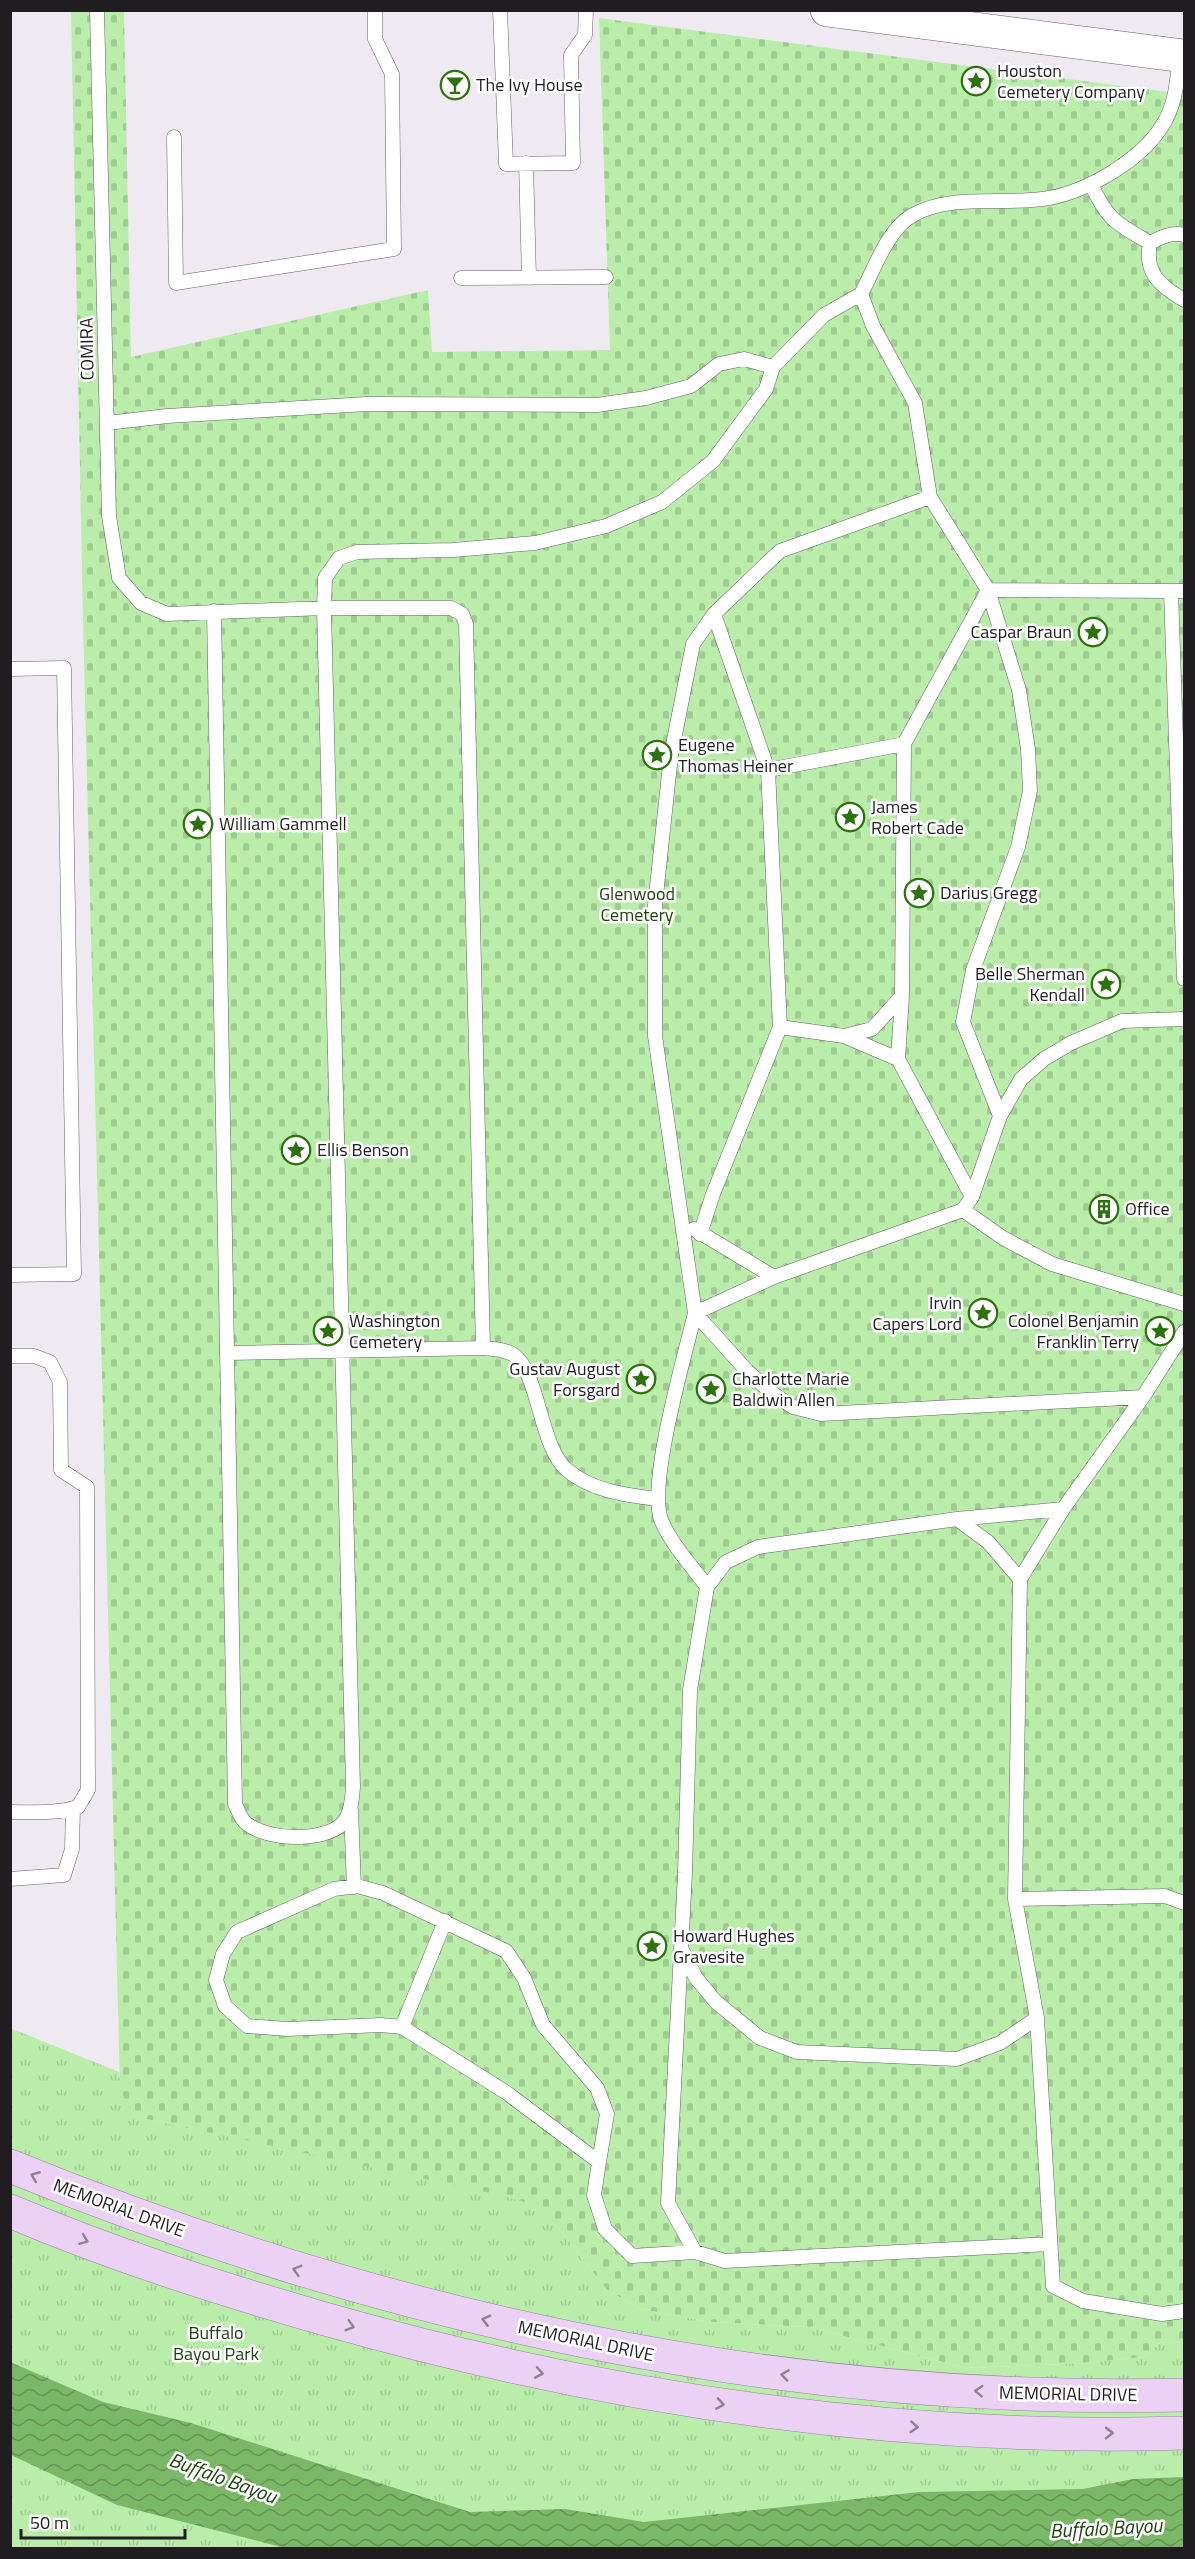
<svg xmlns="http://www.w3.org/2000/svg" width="1195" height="2559" font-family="'Titillium Web',sans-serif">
	<defs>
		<pattern id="cemetery-stones" width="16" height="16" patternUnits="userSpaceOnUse" patternTransform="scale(1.5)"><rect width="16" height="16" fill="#baedaa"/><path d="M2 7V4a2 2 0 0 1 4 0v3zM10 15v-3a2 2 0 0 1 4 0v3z" fill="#9fcb92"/></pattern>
		<pattern id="park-tufts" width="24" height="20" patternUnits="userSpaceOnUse" patternTransform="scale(1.5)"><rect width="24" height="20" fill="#baedaa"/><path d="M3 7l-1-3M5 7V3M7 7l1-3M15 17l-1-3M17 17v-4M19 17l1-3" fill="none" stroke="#9fcb92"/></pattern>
		<pattern id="water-waves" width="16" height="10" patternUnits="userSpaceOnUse" patternTransform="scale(1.5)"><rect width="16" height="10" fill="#7ab766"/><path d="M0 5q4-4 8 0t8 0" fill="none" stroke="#639454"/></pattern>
	</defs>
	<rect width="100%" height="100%" fill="#efeaf1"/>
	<path fill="url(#cemetery-stones)" d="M71 11H124L131 357 428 290 432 352 610 350 599 18 1184 94V2341L1160 2343 1144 2357 1086 2363 965 2368 809 2327 710 2322 640 2309 607 2290 558 2227 341 2162 146 2119 129 2108 120 2090 83 621Z"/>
	<path fill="url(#park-tufts)" d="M10 2028 119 2072C121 2098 125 2105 146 2119L491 2193 528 2203 558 2227 607 2290 640 2309 710 2322 809 2327 965 2368 1086 2363 1144 2357 1160 2343 1184 2341V2548H11Z"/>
	<path fill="url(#water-waves)" d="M10 2362 103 2402 191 2423 470 2512 565 2509 644 2522 919 2492 1083 2489 1133 2479 1184 2477V2548H285L117 2505 11 2455Z"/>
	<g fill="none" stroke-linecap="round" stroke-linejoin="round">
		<g stroke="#656066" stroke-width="15">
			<path id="service" d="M97 10 109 516 119 578 141 603 167 614 324 608H451L462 614 466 624 483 1348 228 1353
				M500 10 506 164 573 163 571 55 585 35 586 10
				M1180 56C1177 80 1176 105 1162 126 1141 160 1088 191 1049 198 1007 206 951 193 913 215 888 228 874 270 861 294L873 326 915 403 930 497 988 590 1184 591
				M174 137 176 283 394 249 392 74 375 39V10
				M526 163 529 278
				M1091 184C1108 221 1116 223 1150 243
				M1184 235C1172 232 1161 237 1150 243 1144 273 1160 286 1184 300
				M461 278 606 277
				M107 423 167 416 367 404 597 405 646 398 691 386 719 364 744 359 773 367
				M930 497 780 551 714 614 693 644 671 755 655 905V1036L695 1313 747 1371 772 1393 793 1407 821 1414 1143 1397
				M988 590 1019 690 1028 749 1030 791 1018 847 973 970 963 1022 1000 1116
				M1171 591 1184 979
				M214 611 235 1804C238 1810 241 1820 247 1824 268 1840 324 1843 343 1823 351 1814 352 1799 353 1787L324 608 325 578 339 558 357 552 453 550 535 543 606 526 662 502 713 461 766 389 773 367 824 315 861 294
				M10 669 64 668 74 1274 10 1275
				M904 744 902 996 898 1059 972 1197
				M768 770 904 744 988 590
				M780 1027 844 1036 872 1029 902 996
				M844 1036 898 1059
				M963 1210 1003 1238 1052 1264 1184 1304
				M694 1229 774 1277
				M700 1234 713 1194 780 1027 768 770 714 614
				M1184 1332 1143 1397 1063 1509 1020 1579 1015 1899 1037 2018 1053 2286 1083 2301 1162 2314 1184 2311
				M483 1348C493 1349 505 1349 514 1355 539 1373 540 1448 567 1470 592 1491 625 1495 657 1499
				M10 1356H34L50 1362 60 1382 61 1470 87 1487 88 1790 78 1807C56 1814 33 1812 10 1812
				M1063 1509 957 1519 758 1547 726 1562 707 1587C692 1566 672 1545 662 1522 646 1488 685 1355 695 1313L774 1277 963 1210 972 1197 1000 1116 1021 1079 1044 1059 1071 1043 1122 1021 1184 1019
				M957 1519 988 1542 1020 1579
				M351 1810 354 1887
				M10 1879 64 1875 72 1849 73 1808
				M1015 1899 1165 1896 1184 1903
				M683 1952 696 1978 716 2002 760 2038 797 2052 957 2059 1000 2043 1037 2018
				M402 2027 445 1921
				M599 2162 607 2114 597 2088 543 2025 524 1978 506 1951 383 1893 357 1886 334 1889 237 1932 223 1954 216 1980 225 2006 247 2026 287 2029 381 2025 402 2027 507 2093 599 2162 594 2195 605 2229 632 2256 695 2252 725 2261 1050 2244
				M695 2252 668 2203 685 1873 690 1690 707 1587"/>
		</g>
		<g stroke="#656066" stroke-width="34">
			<path id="secondary" d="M827 10 1184 56"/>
		</g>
		<g stroke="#9a7fa5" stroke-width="34">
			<path id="primary" d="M10 2166C383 2318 781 2405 1184 2395
				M10 2211C113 2255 218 2288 325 2319 604 2398 894 2442 1184 2433"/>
		</g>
		<use href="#service" stroke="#fff" stroke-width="14"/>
		<use href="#secondary" stroke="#fff" stroke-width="33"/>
		<use href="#primary" stroke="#ebd2f4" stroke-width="33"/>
	</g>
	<defs><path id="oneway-chevron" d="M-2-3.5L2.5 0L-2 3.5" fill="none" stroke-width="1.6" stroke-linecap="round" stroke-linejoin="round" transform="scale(1.5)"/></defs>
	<g stroke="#8f8195">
		<use href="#oneway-chevron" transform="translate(35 2176) rotate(-158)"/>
		<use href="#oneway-chevron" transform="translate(84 2240) rotate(20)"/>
		<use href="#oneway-chevron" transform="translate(297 2270) rotate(-164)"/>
		<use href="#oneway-chevron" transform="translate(486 2320) rotate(-166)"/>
		<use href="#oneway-chevron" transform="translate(350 2326) rotate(16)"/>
		<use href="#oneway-chevron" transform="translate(539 2373) rotate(10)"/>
		<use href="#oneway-chevron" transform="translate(785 2375) rotate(-172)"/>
		<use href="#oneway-chevron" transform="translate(979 2391) rotate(-177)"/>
		<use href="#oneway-chevron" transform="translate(720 2404) rotate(9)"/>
		<use href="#oneway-chevron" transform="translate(914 2427) rotate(4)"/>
		<use href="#oneway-chevron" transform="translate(1109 2433)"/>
	</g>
	<defs>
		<g id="sight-ring" transform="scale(1.5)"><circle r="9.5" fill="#fff" stroke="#2e720f" stroke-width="1.5"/><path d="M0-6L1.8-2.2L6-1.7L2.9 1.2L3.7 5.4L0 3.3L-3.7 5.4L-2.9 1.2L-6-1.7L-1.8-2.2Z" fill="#2e720f"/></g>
		<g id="bar-ring" transform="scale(1.5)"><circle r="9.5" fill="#fff" stroke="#2e720f" stroke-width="1.5"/><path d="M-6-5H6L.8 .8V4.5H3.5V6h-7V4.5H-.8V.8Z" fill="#2e720f"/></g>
		<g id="building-ring" transform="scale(1.5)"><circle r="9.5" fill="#fff" stroke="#2e720f" stroke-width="1.5"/><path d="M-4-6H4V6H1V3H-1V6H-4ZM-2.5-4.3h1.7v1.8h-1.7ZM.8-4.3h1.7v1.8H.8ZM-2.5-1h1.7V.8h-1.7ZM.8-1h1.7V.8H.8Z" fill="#2e720f"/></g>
	</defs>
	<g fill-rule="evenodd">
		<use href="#sight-ring" x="976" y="81"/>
		<use href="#bar-ring" x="455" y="85"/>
		<use href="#sight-ring" x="1093" y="632"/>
		<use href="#sight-ring" x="657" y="755"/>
		<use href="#sight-ring" x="850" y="817"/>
		<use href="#sight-ring" x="198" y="824"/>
		<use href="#sight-ring" x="919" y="893"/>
		<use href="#sight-ring" x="1106" y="984"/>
		<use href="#sight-ring" x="296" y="1150"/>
		<use href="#building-ring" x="1104" y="1209"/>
		<use href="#sight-ring" x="983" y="1313"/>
		<use href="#sight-ring" x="328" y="1331"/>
		<use href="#sight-ring" x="1160" y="1331"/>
		<use href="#sight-ring" x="641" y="1379"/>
		<use href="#sight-ring" x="711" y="1389"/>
		<use href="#sight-ring" x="652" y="1946"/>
	</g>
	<g text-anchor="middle" stroke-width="5" stroke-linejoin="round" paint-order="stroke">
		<g font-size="18" fill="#1f1d20" stroke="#fff" text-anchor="start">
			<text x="997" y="77">Houston<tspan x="997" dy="21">Cemetery Company</tspan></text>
			<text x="476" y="91">The Ivy House</text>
			<text x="1072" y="638" text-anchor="end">Caspar Braun</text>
			<text x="678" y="751">Eugene<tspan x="678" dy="21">Thomas Heiner</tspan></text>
			<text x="871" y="813">James<tspan x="871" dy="21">Robert Cade</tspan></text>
			<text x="219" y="830">William Gammell</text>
			<text x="940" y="899">Darius Gregg</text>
			<text x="1085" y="980" text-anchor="end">Belle Sherman<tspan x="1085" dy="21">Kendall</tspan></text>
			<text x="317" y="1156">Ellis Benson</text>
			<text x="1125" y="1215">Office</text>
			<text x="962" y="1309" text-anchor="end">Irvin<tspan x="962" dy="21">Capers Lord</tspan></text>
			<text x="349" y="1327">Washington<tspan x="349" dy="21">Cemetery</tspan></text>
			<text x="1139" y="1327" text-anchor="end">Colonel Benjamin<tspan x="1139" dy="21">Franklin Terry</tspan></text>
			<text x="620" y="1375" text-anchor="end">Gustav August<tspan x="620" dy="21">Forsgard</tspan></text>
			<text x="732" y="1385">Charlotte Marie<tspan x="732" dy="21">Baldwin Allen</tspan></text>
			<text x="673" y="1942">Howard Hughes<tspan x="673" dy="21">Gravesite</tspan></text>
		</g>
		<g font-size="18" fill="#1f1d20" stroke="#fff">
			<text transform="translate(87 349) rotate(-91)" y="6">COMIRA</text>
			<text transform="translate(119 2208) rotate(20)" y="6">MEMORIAL DRIVE</text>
			<text transform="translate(586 2341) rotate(12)" y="6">MEMORIAL DRIVE</text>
			<text transform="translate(1068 2394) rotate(1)" y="6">MEMORIAL DRIVE</text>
		</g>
		<g font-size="18" fill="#1d450d" stroke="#fff">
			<text x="637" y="900">Glenwood<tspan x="637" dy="21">Cemetery</tspan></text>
			<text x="216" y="2339">Buffalo<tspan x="216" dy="21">Bayou Park</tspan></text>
		</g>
		<g font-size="20" font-style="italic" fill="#1e460e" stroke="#fff">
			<text transform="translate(223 2478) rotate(20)" y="7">Buffalo Bayou</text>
			<text transform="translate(1106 2528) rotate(-3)" y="7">Buffalo Bayou</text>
		</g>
	</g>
	<rect width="1195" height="2559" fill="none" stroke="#1f1d20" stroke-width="24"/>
	<path d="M21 2529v9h164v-9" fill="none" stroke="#1f1d20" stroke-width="3"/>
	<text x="30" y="2529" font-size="18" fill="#1f1d20" stroke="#ffffff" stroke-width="4.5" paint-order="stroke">50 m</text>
</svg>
